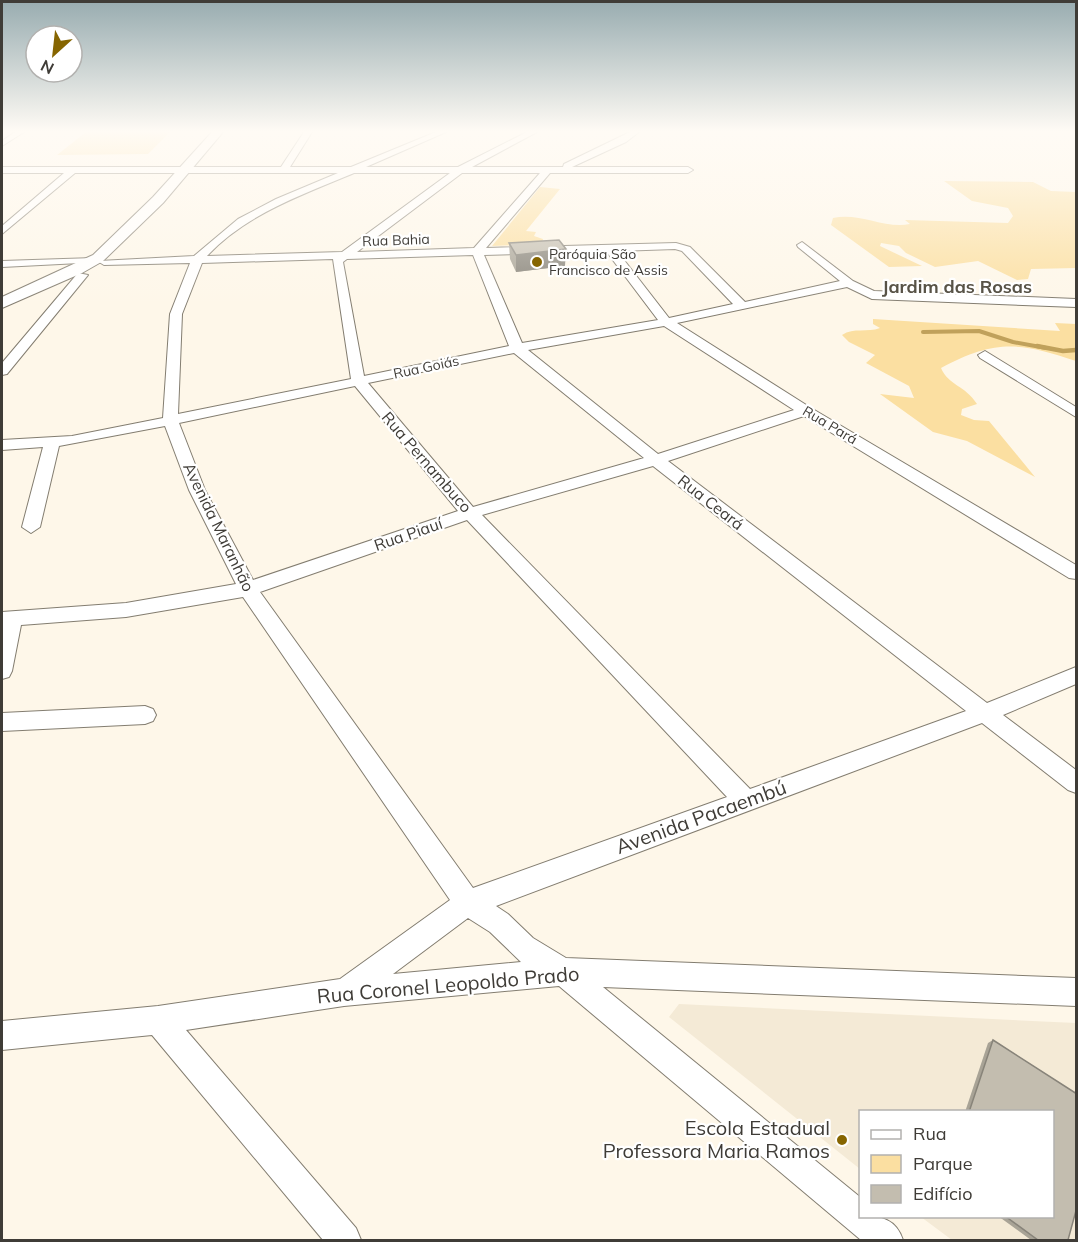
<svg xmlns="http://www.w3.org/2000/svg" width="1078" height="1242" font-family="Mulish,sans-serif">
	<rect width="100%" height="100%" fill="#fef7e9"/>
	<path fill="#f4ead6" d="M679 1004 1076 1023V1240H952L921 1217 1052 1216V1112H860V1169L669 1017Z"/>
	<path fill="#fbdfa1" d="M86 132H170L148 154 57 155Z
		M944 181 1033 182 1051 191 1076 192V268L1031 269 1028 279 1017 280 978 261 935 267 906 253 899 246 881 243 880 246 922 266 889 267 831 225 833 218C859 212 884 229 910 224L905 220 1008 223 1013 216 1008 208 972 201Z
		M540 187 560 189 526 231 536 232 534 236 543 239 542 244 492 246Z
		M873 319 1060 331 1055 323 1076 324V361C1020 342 995 339 941 368 949 386 965 385 977 404L962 409 961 415 974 420 989 421 1035 477 967 441 933 432 880 394 914 398 909 386 866 363 875 355 849 342 842 335C854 327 867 333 880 328L873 324Z"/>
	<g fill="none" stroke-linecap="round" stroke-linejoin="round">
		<path stroke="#c0a15b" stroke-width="4" d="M923 332 979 331 1013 342 1046 348"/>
		<path stroke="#c0a15b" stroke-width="4.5" d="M1037 346 1063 351 1076 350"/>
		<g stroke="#837d70" stroke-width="2">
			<path id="minor" d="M15 132H24L2 146V141Z
				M304 132H312L290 167H351L436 132H446L366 167H458L527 132H537L472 167H563L564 164 630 132H639L626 142 572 167H688L693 170 688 173H550L486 248 676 243 690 247 745 302 840 281 798 247 797 245 802 242 853 281 874 291 1076 299V307L872 299 847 287 677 323 811 408 1076 565V579L1069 578 804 416 668 461 987 703 1076 667V684L1003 715 1076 770V793L1068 790 982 723 496 906 508 914 533 938 566 958 1076 978V1006L603 987 860 1197V1216C882 1216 896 1219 903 1240H861L559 986 344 1006 186 1030 356 1228 361 1240H323L152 1035 2 1050V1021L158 1006 340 979 450 900 243 597 126 617 21 625 12 671 9 677 2 679V612L126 603 236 584 189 490 165 426 59 446 40 527 31 533 22 527 43 447 2 450V440L72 436 163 418 170 314 190 263 104 265 99 262 2 267V261L94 258 99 261 194 256 238 219 276 199 338 173H75L2 234V226L64 173H2V167H281ZM354 173H450L342 252 207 256C246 214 302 195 354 173ZM462 173H540L474 248 357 252ZM675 249 682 251 733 304 669 318 617 251ZM606 251 658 320 522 343 484 255ZM473 255 509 346 364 376 343 262 347 259ZM333 259 351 379 178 414 182 314 202 263ZM664 326 794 410 658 454 528 350ZM514 353 644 458 473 507 368 383ZM355 386 458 511 253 580 205 490 179 423ZM653 466 966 711 750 789 482 515ZM467 520 727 797 473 888 260 592ZM468 918 490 932 521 962 393 974Z
				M78 273 88 275 7 374 2 375V363Z
				M985 351 1076 407V417L980 358 978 355Z
				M145 706 153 709 156 715 153 721 145 724 2 731V713Z"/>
		</g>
		<g stroke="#837d70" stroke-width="2">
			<path id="major" d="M212 132H223L163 203 103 261 82 273 2 308V297L93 255 153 197Z"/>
		</g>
		<use href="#minor" fill="#fff" fill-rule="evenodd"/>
		<use href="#major" fill="#fff" fill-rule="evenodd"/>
	</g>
	<path fill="#a8a396" d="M509 243 565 266 516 272 510 259Z
		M993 1040 1077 1094V1207L1068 1240H1031L998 1216H1053V1112H965L988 1043Z"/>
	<path fill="#88847a" d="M566 249 565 266 516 272V255Z"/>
	<path fill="#c3bdaf" stroke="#88847a" stroke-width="1.5" d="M559 240 566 249 516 255 509 243Z
		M993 1040 1077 1094V1207L1068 1240H1038L1005 1216H1053V1112H969Z"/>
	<linearGradient id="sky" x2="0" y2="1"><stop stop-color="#98acb0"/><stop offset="0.43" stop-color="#fffbf5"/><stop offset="1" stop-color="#fffbf5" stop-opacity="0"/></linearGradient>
	<rect width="1078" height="306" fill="url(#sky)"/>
	<g fill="#866500" stroke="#fff" stroke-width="2">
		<circle cx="537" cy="262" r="6"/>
		<circle cx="842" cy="1140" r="6"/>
	</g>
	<g text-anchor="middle" stroke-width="4.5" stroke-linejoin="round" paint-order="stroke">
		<g font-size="14" fill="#3f3c37" stroke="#fff">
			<text transform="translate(396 240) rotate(-2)" y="5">Rua Bahia</text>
			<text transform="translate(426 367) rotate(-12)" y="5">Rua Goiás</text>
			<text transform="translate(830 425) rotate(31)" y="5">Rua Pará</text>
		</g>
		<g font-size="14" fill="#3f3c37" stroke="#fff" text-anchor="start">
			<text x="549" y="259">Paróquia São<tspan x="549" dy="16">Francisco de Assis</tspan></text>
		</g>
		<g font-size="16" fill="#3f3c37" stroke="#fff">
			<text transform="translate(427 462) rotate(49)" y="6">Rua Pernambuco</text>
			<text transform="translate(711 502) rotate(38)" y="6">Rua Ceará</text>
			<text transform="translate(219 527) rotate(64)" y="6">Avenida Maranhão</text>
			<text transform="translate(408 534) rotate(-19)" y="6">Rua Piauí</text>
		</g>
		<g font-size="18" font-weight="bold" fill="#585347" stroke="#fff">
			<text x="957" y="293">Jardim das Rosas</text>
		</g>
		<g font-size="20" fill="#3f3c37" stroke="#fff">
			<text transform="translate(701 817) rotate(-20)" y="7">Avenida Pacaembú</text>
			<text transform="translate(448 985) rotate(-5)" y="7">Rua Coronel Leopoldo Prado</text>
		</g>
		<g font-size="20" fill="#3f3c37" stroke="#fff" text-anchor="end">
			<text x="830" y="1135">Escola Estadual<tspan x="830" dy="23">Professora Maria Ramos</tspan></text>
		</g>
	</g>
	<rect width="1078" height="1242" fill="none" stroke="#3f3c37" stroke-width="6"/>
	<rect x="859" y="1110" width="195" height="108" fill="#ffffff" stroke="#b2b1af" stroke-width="1.5"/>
	<rect x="871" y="1130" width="30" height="9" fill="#ffffff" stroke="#b2b1af" stroke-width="1.5"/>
	<text x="913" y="1140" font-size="18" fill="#3f3c37">Rua</text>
	<rect x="871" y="1155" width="30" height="18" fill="#fbdfa1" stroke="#b2b1af" stroke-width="1.5"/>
	<text x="913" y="1170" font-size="18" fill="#3f3c37">Parque</text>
	<rect x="871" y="1185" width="30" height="18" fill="#c3bdaf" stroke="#b2b1af" stroke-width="1.5"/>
	<text x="913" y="1200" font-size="18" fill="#3f3c37">Edifício</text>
	<g transform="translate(54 54) rotate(207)"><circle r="28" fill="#ffffff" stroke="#b2b1af" stroke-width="1.5"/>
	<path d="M0-4.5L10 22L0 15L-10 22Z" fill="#866500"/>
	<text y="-9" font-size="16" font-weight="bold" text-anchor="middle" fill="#3f3c37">N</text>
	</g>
</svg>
